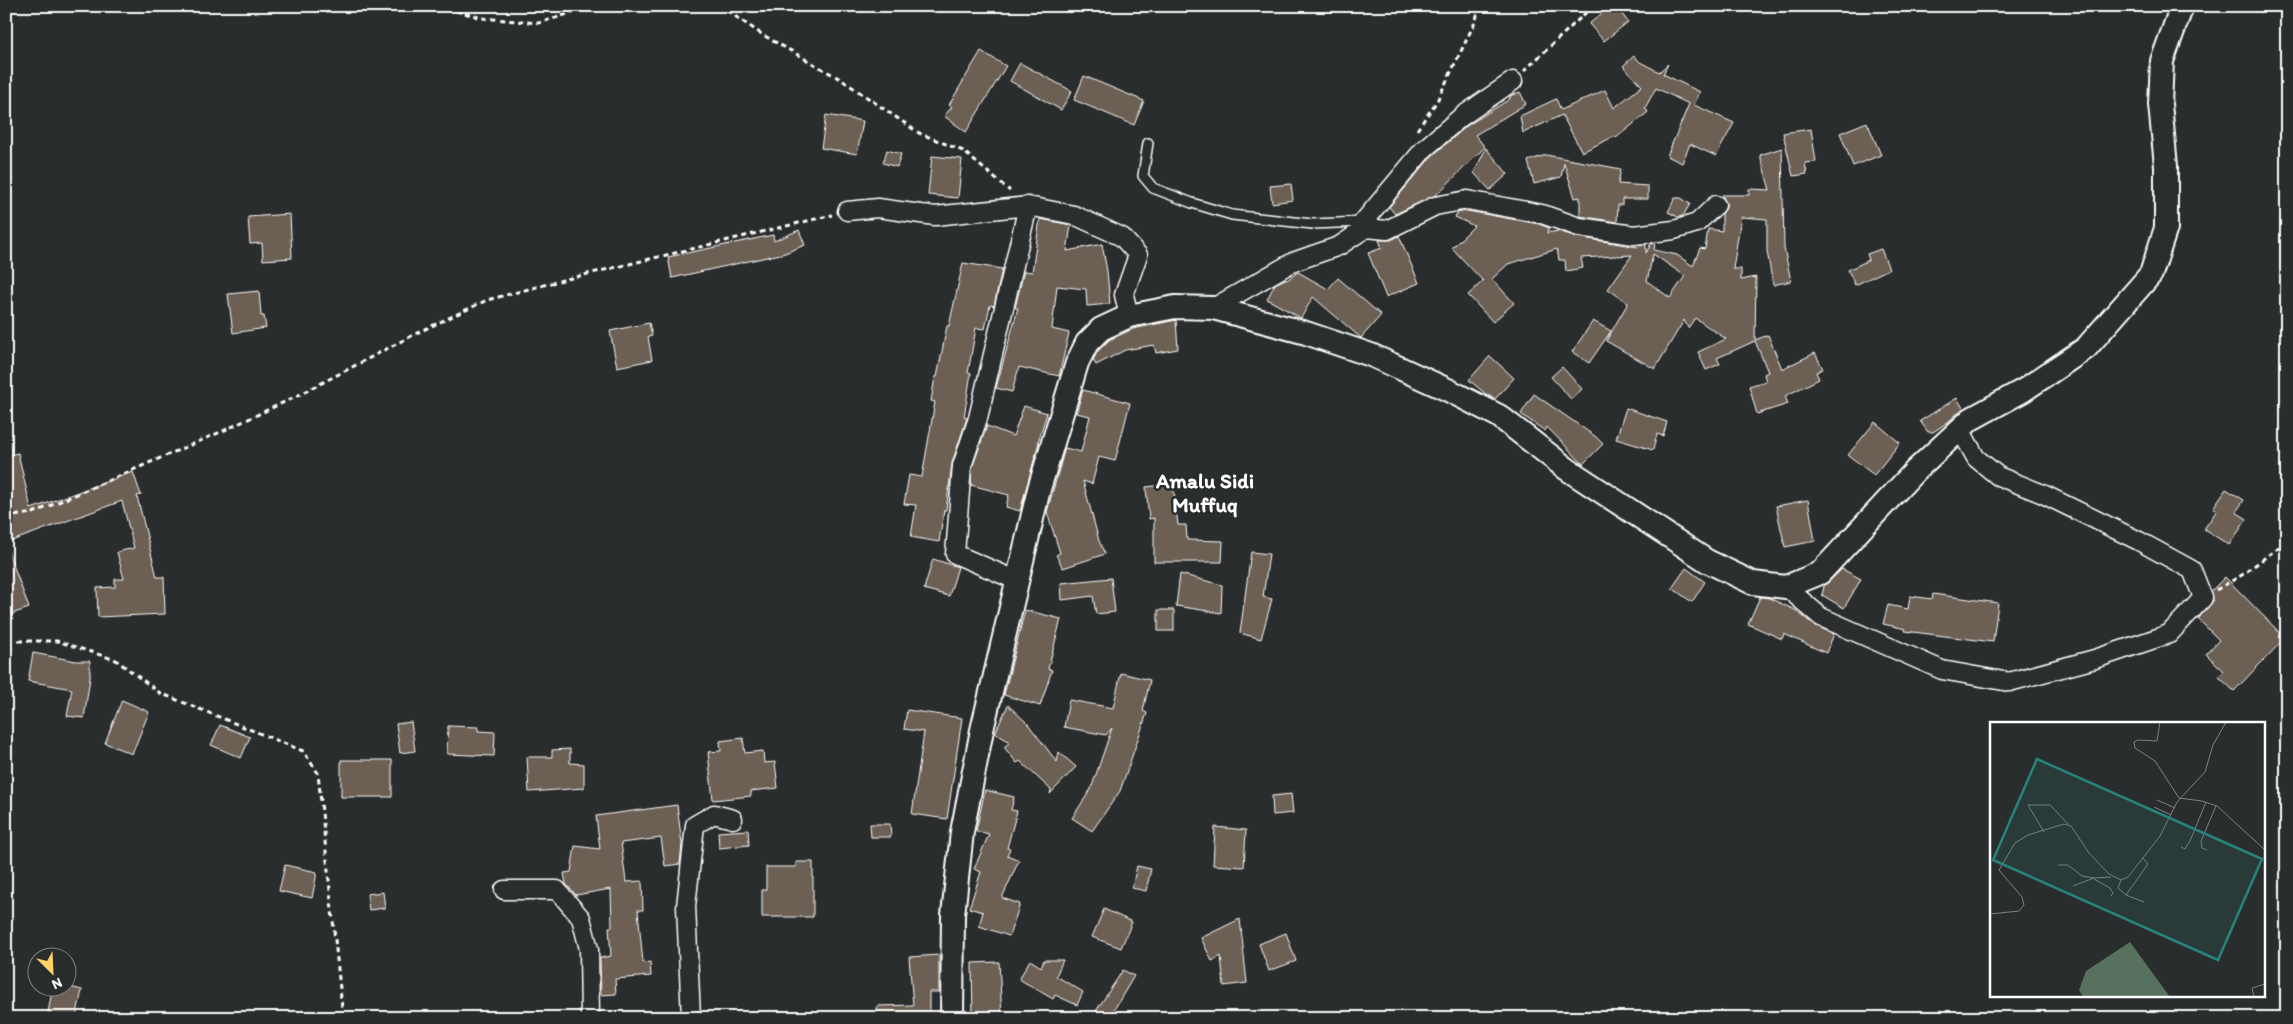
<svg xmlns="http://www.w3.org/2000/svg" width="2293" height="1024" font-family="Itim,sans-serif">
	<rect width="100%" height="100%" fill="#2a2d2e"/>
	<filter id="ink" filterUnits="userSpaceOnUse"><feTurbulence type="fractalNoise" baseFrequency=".02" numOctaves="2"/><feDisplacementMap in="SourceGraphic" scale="10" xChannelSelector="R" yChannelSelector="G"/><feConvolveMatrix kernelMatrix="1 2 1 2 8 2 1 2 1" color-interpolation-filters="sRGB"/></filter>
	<g filter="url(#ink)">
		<path fill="#6c5e53" stroke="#fff" fill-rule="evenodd" d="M1611 6H1616L1628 22 1604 41 1589 24Z
			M981 51 1006 66 966 132 944 116 952 107 949 105Z
			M1634 56 1640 62 1659 72 1668 64 1663 74 1700 92 1694 105 1734 123 1716 156 1690 144 1682 163 1667 156 1689 104 1656 88 1645 108 1648 112 1616 138 1615 136 1582 152 1562 115 1523 133 1520 116 1556 99 1561 110 1605 90 1614 108 1642 86 1623 66Z
			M1020 63 1072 91 1061 110 1010 81Z
			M1084 76 1144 101 1134 125 1074 100Z
			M1520 92 1526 104 1475 135 1485 147 1436 195 1395 214 1389 207 1432 156 1468 125 1510 99V96Z
			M826 115 863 121 857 154 821 148Z
			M1867 122 1881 155 1853 166 1840 133Z
			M1811 129 1816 162 1805 163 1807 174 1793 176 1783 133Z
			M1486 148 1508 174 1490 190 1474 173Z
			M1782 148 1784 248 1791 281 1773 285 1767 251V219L1741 217 1733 269H1741V280L1756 277 1755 340 1768 335 1782 369 1815 353 1823 369 1816 372 1819 379 1785 396 1788 404 1757 414 1749 386 1766 381 1764 374 1768 372 1755 341 1717 358 1720 364 1706 370 1698 352 1726 339 1695 318 1688 328 1684 320 1655 369 1606 341 1628 303 1608 289 1632 255 1581 258 1583 268 1566 271 1565 260H1559L1557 249 1508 264 1492 279 1514 303 1493 322 1468 295 1483 281 1452 248 1474 226 1455 217 1457 213 1467 211 1539 224 1549 228 1547 233 1558 231 1577 237 1638 247 1646 244V253L1651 244 1655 243 1654 250 1677 255 1693 266 1700 248 1705 249 1708 229 1722 231V214L1726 208V203L1722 195H1749V189L1770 190 1760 155ZM1653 254 1685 276 1670 298 1647 281Z
			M887 150 901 154 897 167 883 163Z
			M1546 155 1621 169 1618 184 1648 186V199H1622V205H1618L1617 222 1580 216V197L1575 198 1564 163 1561 177 1534 184 1528 161Z
			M932 156 962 159 958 198 928 195Z
			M1291 184 1293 200 1272 203 1270 186Z
			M1675 198H1681L1690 204 1683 216 1678 217 1668 212Z
			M290 214 292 258 263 260 262 243 250 244 248 217Z
			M1040 219 1071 225 1067 251 1102 244 1107 271 1110 304 1087 306 1086 289 1057 286 1052 329 1069 333 1059 376 1019 367 1012 392 996 388 1018 308H1015L1024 271 1032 272Z
			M799 230 805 245 785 253 672 278 668 257 773 235 774 241Z
			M1399 236 1419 283 1386 297 1368 253 1382 248 1379 240H1391Z
			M1881 249 1889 269 1855 285 1848 270 1869 260 1867 254Z
			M963 263 1002 269 994 306 990 305 985 329 976 328 968 373H971L964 417 967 418 952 463 946 510H944L939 542 911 537 916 505 904 504 909 475 922 477 935 402 931 401 935 377H937L947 326H949Z
			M1298 272 1328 289 1338 278 1381 315 1361 338 1313 297 1301 318 1267 299 1275 284 1285 279 1287 280Z
			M259 291 261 316H264L266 328 233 333 228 294Z
			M1176 320 1178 349 1156 353 1154 345 1125 350 1096 365 1093 360 1098 351 1109 340 1133 329Z
			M1593 321 1611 331 1589 363 1572 352Z
			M649 323 652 336 648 337 652 360 617 367 610 331Z
			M1490 356 1514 378 1495 399 1486 394 1469 380Z
			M1562 367 1582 389 1571 399 1551 377Z
			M1083 390 1130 403 1115 461 1099 457 1092 484 1083 481 1099 541 1105 554 1063 568 1056 555 1060 553 1047 512 1065 448 1081 452 1090 416 1076 413Z
			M1534 394 1596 437 1603 444 1583 464 1547 427 1545 431 1521 414Z
			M1957 398 1963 408 1948 422 1933 432H1928L1920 421Z
			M1024 406 1047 413 1038 442H1039L1020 511 1006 507 1009 495 971 485 972 468 987 426 1013 436Z
			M1626 408 1667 422 1663 436 1657 434 1653 450 1616 439Z
			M1875 422 1900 443 1874 475 1848 455Z
			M18 453 31 509 133 472 141 495 137 496 157 577H164L165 614 98 617 97 588 115 587V579H124L117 552 134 548 122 501 6 543V456Z
			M1173 484 1178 525H1186L1187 540 1223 541 1222 562H1154V518L1149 519 1146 487Z
			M2226 489 2244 500 2236 512 2247 519 2229 545 2204 529 2217 510 2213 508Z
			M1808 500 1815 541 1785 547 1776 506Z
			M6 551H8L29 608 6 616Z
			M1251 552 1269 554 1263 597 1272 599 1261 639 1240 633Z
			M933 559 958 567 949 596 924 589Z
			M1686 568 1705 582 1692 602 1672 588Z
			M1842 569 1861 579 1844 608 1822 595 1824 586Z
			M1180 574 1222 585 1221 613 1176 606Z
			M2225 577 2285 638 2234 691 2219 677 2224 671 2206 654 2219 640 2198 619 2213 601 2211 591Z
			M1111 578 1115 612 1096 614 1093 596 1062 600 1061 583Z
			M1933 594 1998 603 1993 642 1905 631 1906 629 1883 624 1888 605 1908 609 1910 596 1932 599Z
			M1760 597 1769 598 1795 610 1814 625 1834 634 1826 653 1784 634 1782 639 1748 624Z
			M1025 610 1061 619 1048 669 1052 670 1040 706 1004 695Z
			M1158 610H1174V631H1158Z
			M33 653 76 661H90V678L84 718 67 716 72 689 28 681Z
			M1121 673 1150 680 1143 711 1147 713 1120 791 1092 831 1072 818 1091 789 1112 728 1106 735 1064 727 1069 700 1113 708Z
			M122 700 149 712 132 754 105 743Z
			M1008 705 1028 724 1057 762 1059 752 1076 767 1050 794 1051 790 1020 761 1017 763 1004 747 1010 742 995 733Z
			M907 710 962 718 947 819 912 814 924 732 904 729Z
			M411 722 415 751 400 753 396 724Z
			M220 725 250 737 241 758 211 745Z
			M448 726 478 727V731L495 732 494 756 447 754Z
			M743 738 745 753 763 751 764 763 775 762 778 788 751 791V796L713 800 708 752 721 751 720 741Z
			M570 749V763L584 764V788L529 792 527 757H552V750Z
			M341 760H392V797H341Z
			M985 790 1014 797 1011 810 1017 811 1007 848 1010 849 1007 855 1019 860 1002 898 1020 904 1009 936 979 926 983 912 969 908 981 872 974 869 989 834 976 831Z
			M1291 794 1293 813 1273 815 1272 796Z
			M677 805 682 844 680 864 665 866 661 838 621 843 626 882 642 881 643 910H638L643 963 650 962 651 976 615 979 616 994 601 995 600 958 611 956 609 927H612L611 889 576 895 566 884 564 873 571 872 575 846 600 849 596 816Z
			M870 824H890L891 837H871Z
			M1215 827 1246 830 1244 867 1213 865Z
			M748 830 749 845 719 848 718 832Z
			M796 862H813V917H762V890H766V867H796Z
			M285 865 317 872 312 898 279 891Z
			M1137 866 1151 869 1146 891 1132 888Z
			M383 892 385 908 369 910 367 894Z
			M1104 909 1132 922 1121 948 1092 937Z
			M1240 919 1247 983 1224 986 1221 956 1212 961 1201 938Z
			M1286 933 1296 961 1269 971 1259 944Z
			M939 955V992H929V1018H877V1006L913 1005 909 957Z
			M1030 960 1041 967 1044 960H1063L1056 976 1083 992 1077 1005 1055 995 1053 999 1019 979Z
			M999 962 1002 1018H973L972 963Z
			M1123 970 1134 976 1109 1018H1103L1094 1014Z
			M53 986H66L82 990 76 1018H47Z"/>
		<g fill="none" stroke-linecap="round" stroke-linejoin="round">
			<g stroke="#fff" stroke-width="12">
				<path id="service" d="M1148 143 1143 176 1153 188 1192 203 1232 215 1312 224 1363 222"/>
			</g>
			<g stroke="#fff" stroke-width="21">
				<path id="minor" d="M847 211 878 208 935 216 1028 206
					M1366 228 1387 230 1435 206 1467 200 1542 214 1579 227 1634 235 1674 230 1697 223 1716 205
					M1213 308 1293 262 1339 246 1366 228 1363 222 1424 149 1461 117 1513 81
					M1018 581 955 554 962 466 978 418 1028 206 1074 215 1122 237 1138 255 1124 295 1129 316
					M1786 587 1821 617 1942 670 2009 682 2095 659 2169 634 2203 598 2192 570 2139 541 2043 494 1998 476 1976 458 1960 429
					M504 890H557L581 918 589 949 590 1018
					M691 1018 686 906 695 825 714 814 733 819"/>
			</g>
			<g stroke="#fff" stroke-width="26">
				<path id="tertiary" d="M952 1018 953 915 962 832 982 730 1039 489 1077 363 1087 343 1101 329 1129 316 1175 307 1213 308 1306 333 1371 355 1448 390 1499 416 1567 469 1707 561 1753 583 1786 587 1820 573 1915 471 1971 419 2024 390 2086 348 2151 274 2166 228V166L2160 104 2162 61 2182 6"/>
			</g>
			<path stroke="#fff" stroke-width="3" stroke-dasharray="5 4" stroke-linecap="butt" d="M439 6 482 18 539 23 593 6
				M720 6 763 35 842 80 919 133 963 151 1010 191
				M1524 71 1593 6
				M1417 130 1437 101 1476 20 1479 6
				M6 517 33 513 223 431 297 396 419 332 487 300 563 280 832 215
				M2216 590 2242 575 2287 541
				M18 641H57L116 660 160 693 303 751 318 773 343 1018"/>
			<use href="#service" stroke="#2a2d2e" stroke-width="9"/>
			<use href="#minor" stroke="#2a2d2e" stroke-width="18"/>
			<use href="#tertiary" stroke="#2a2d2e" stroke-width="22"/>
		</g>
	</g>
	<g text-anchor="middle" stroke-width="5" stroke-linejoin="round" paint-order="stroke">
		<g font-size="21" font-weight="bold" fill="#fff" stroke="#2a2d2e">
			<text x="1205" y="488">Amalu Sidi<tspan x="1205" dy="24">Muffuq</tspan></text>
		</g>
	</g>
	<g transform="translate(1990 722)">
		<rect width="275" height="275" fill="#2a2d2e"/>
		<path d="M140 220 180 275H93L89 268 96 249Z" fill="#57715f"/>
		<path fill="none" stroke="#7f8182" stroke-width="1" d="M170 0 167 19 148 18 144 20 145 26 165 39 189 76 212 79 227 84 275 128M167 78 185 86M164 85 181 93M54 110 38 83H60L78 102M191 125 195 127 200 119 216 80M217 128 212 126 211 119 226 84M68 143H78L92 154 104 156M104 157 120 166 123 171 121 174M131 158 128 166 136 173 158 142 153 136M83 164 104 156 121 155M136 173 154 180M0 192 29 189 34 183 32 175 9 148 25 121 38 113 74 102 81 104 99 131 119 152 131 158 138 155 170 114 187 80 215 50 223 23 236 0M264 275 262 266 275 262"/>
		<path fill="#27847c" fill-opacity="0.15" stroke="#27847c" stroke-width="2.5" d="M47 37 272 137 228 238 3 138Z"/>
		<rect width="275" height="275" fill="none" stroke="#fff" stroke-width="2.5"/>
	</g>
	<rect width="2293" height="1024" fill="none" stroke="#2a2d2e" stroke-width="25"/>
	<rect x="12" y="12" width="2268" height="999" fill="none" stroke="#fff" stroke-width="2" filter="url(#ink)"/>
	<g transform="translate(52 972) rotate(156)"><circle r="24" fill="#2a2d2e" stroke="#7f8182"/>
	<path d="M0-4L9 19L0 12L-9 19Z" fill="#ffd166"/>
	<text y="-8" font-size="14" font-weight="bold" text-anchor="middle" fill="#ffffff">N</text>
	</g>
</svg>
